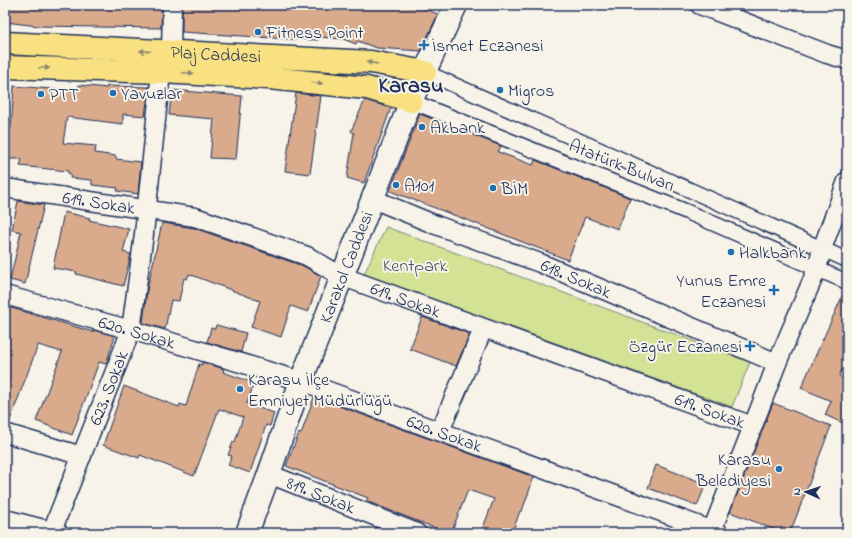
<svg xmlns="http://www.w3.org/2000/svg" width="852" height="538" font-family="'Indie Flower',sans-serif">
	<rect width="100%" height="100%" fill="#f7f3e8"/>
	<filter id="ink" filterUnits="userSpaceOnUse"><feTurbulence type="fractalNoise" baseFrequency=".025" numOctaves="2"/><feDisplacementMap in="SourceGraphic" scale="8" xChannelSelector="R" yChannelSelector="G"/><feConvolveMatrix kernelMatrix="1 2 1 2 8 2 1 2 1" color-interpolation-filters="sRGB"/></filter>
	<g filter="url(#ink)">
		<path fill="#d4e295" stroke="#78887a" d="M386 227 750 362 732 407 364 274Z"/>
		<path fill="#d9aa8b" stroke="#1b2f5e" d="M5 5H162L161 28 38 26 5 22Z
			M182 5H414L438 14 421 51 377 48 357 41 356 44 343 39 319 37 318 40 288 39 182 32Z
			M79 85 107 88V86L149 87 145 116 123 114V124L67 117 63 143 96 146 95 153 116 156V159L141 162 138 194 117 191 118 188 92 185V180L70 178 71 174 68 173V171L20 166 22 159H5V150L9 128H11L14 86 78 91Z
			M172 90 242 96 236 159 210 158 214 119 169 115Z
			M296 93 321 96 310 174 285 171Z
			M365 100 391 108 364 183 347 178 354 133 351 131Z
			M420 114 501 146 498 152 533 165 535 160 630 198 618 229 585 217 568 260 472 222 390 191Z
			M18 201 44 205 25 284 10 280 21 232 12 230Z
			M64 212 90 218 89 220 129 229 123 252 131 254 123 286 76 274 77 272 53 268Z
			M162 223 194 228 303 266 321 276 308 312 291 306 281 337 251 327 260 301 189 274 187 279 184 278 179 301 171 300 165 329 143 323 147 290Z
			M845 290H847V358L839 376 847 380V425L825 415 831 401 801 388Z
			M5 306 93 332V330L115 336 106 364 99 362 72 435 36 421 62 352 38 345 9 423H5Z
			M422 317 470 334 456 366 410 349Z
			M216 325 246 333 241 352 207 342 211 328 215 329Z
			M202 362 224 369 223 372 254 383 247 404 274 413 270 426 266 425 250 473 228 465 232 456 228 455 233 442H235L243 417 219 409 194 476 140 455 139 458 103 445 124 386 179 407 180 404 186 406 199 364 202 365Z
			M314 397 534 477 522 511H520L512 533H481L494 499 468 490 451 533H448L366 501 368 498 286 466 299 433 301 434Z
			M773 403 831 426 790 533H783L730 512Z
			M656 465 706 484 697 506 648 488Z"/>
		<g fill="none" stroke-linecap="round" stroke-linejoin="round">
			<g stroke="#1b2f5e" stroke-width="17">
				<path id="pedestrian" d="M425 72 847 260
					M411 101 685 211 847 282"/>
			</g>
			<g stroke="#1b2f5e" stroke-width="21">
				<g id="minor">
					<path d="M700 5 827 54 847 60"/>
					<path d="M171 52 172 5"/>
					<path id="s1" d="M5 188 195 217 307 256 341 276 753 426"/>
					<path id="s2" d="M373 199 436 225 540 263 777 363"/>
					<path id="s3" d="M5 295 131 330 301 381 719 533"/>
					<path d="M440 431 483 329"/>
					<path d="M5 433 82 456"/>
					<path id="s4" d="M269 474 417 533"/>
					<path d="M5 519 59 533"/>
					<path id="s5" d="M52 531 131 330 144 234 161 72"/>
					<path d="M711 533 753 426 777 363 817 269 822 249 847 181"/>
				</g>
			</g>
			<g stroke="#1b2f5e" stroke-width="25">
				<g id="secondary">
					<path id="s6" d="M247 533 269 474 301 381 411 101 456 5"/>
				</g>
			</g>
			<g stroke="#1b2f5e" stroke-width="25">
				<g id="primary">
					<path id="s7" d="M5 43 371 62 425 72"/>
					<path d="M5 67 161 72 269 78 367 88 411 101"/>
				</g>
			</g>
			<use href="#pedestrian" stroke="#f7f3e8" stroke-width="14"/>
			<use href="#minor" stroke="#f7f3e8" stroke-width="18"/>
			<use href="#secondary" stroke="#f7f3e8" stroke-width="22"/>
			<use href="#primary" stroke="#f9e181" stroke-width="22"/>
		</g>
		<defs><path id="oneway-solid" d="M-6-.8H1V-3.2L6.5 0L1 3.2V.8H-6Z"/></defs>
		<g fill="#8a8870">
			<use href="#oneway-solid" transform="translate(145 51) rotate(-177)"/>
			<use href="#oneway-solid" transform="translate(372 63) rotate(-172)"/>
			<use href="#oneway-solid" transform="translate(44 68) rotate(2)"/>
			<use href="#oneway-solid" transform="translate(188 73) rotate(3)"/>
			<use href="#oneway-solid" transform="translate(317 83) rotate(6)"/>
		</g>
	</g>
	<g fill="#1f6fb2" stroke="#f7f3e8" stroke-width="1.5">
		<circle cx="258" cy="32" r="4"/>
		<path d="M422 39h4v4h4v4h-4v4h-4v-4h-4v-4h4z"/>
		<circle cx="500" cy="90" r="4"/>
		<circle cx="113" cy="93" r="4"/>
		<circle cx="41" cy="94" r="4"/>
		<circle cx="422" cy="127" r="4"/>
		<circle cx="396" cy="185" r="4"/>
		<circle cx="493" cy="188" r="4"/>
		<circle cx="731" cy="252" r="4"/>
		<path d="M772 284h4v4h4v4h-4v4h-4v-4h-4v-4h4z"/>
		<path d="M748 340h4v4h4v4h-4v4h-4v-4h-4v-4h4z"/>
		<circle cx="240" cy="389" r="4"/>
		<circle cx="779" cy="469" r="4"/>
	</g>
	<g text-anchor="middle" stroke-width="4" stroke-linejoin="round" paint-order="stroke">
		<g font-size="18" fill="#1b2f5e" stroke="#f7f3e8" text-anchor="start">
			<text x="266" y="38">Fitness Point</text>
			<text x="432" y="51">İsmet Eczanesi</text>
			<text x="508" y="96">Migros</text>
			<text x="121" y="99">Yavuzlar</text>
			<text x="49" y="100">PTT</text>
			<text x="430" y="133">Akbank</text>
			<text x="404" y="191">A101</text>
			<text x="501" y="194">BİM</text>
			<text x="739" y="258">Halkbank</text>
			<text x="766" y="286" text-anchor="end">Yunus Emre<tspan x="766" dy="21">Eczanesi</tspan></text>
			<text x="742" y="352" text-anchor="end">Özgür Eczanesi</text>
			<text x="248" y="385">Karasu İlçe<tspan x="248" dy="21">Emniyet Müdürlüğü</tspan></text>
			<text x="771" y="465" text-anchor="end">Karasu<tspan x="771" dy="21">Belediyesi</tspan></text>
		</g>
		<g font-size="18" fill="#1b2f5e" stroke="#f7f3e8">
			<text dy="6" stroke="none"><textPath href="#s7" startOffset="211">Plaj Caddesi</textPath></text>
			<text transform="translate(622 165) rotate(22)" y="6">Atatürk Bulvarı</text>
			<text dy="6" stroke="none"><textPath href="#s1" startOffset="95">619. Sokak</textPath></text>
			<text dy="6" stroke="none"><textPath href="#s6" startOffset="284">Karakol Caddesi</textPath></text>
			<text dy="6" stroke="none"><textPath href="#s2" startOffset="218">618. Sokak</textPath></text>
			<text dy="6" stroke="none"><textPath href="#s1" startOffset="419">619. Sokak</textPath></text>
			<text dy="6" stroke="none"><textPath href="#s3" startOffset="137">620. Sokak</textPath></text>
			<text dy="6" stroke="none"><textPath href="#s5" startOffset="154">623. Sokak</textPath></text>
			<text dy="6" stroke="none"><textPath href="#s1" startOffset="743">619. Sokak</textPath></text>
			<text dy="6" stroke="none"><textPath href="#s3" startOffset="461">620. Sokak</textPath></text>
			<text dy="6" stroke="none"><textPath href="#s4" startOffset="56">819. Sokak</textPath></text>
		</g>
		<g font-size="18" fill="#405369" stroke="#f7f3e8">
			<text x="415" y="271">Kentpark</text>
		</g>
		<g font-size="22" font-weight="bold" fill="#1b2f5e" stroke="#f7f3e8">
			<text x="411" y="92">Karasu</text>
		</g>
	</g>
	<rect width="852" height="538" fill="none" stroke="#f7f3e8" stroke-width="20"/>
	<rect x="10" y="10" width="832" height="518" fill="none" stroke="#1b2f5e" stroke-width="1.5" filter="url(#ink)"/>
	<g transform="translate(806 492) rotate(273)" stroke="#f7f3e8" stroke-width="3" paint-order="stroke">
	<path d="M0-3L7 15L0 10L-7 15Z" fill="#1b2f5e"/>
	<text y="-6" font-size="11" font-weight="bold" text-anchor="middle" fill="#1b2f5e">N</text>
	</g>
</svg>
